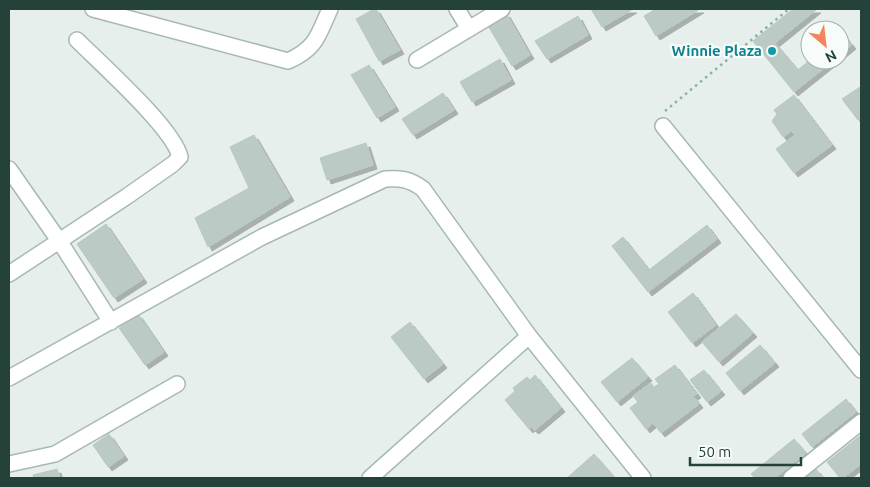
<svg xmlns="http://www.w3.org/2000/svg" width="870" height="487" font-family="Ubuntu,sans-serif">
	<defs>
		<filter id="shadow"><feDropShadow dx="4" dy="4" stdDeviation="0" flood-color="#0004"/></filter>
	</defs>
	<rect width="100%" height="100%" fill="#e6efeb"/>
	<path fill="#bbcac4" stroke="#b8c9c2" filter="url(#shadow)" d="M374 9H376L400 50 379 61 356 19Z
		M591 9H633L602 27Z
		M656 9H700L656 36 644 16Z
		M793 9H817L775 43 798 70 810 60H834L794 92 753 41Z
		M506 13 530 55 512 66 487 24Z
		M578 16 588 35 547 59 535 41Z
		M843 34 852 45 840 55V36Z
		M500 59 511 80 472 102 460 82Z
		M369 65 395 107 377 118 351 75Z
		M860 87 861 118 858 120 842 99Z
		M443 93 454 110 413 135 402 119Z
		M794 95 832 145 794 173 776 149 795 135 791 131 783 137 772 121 777 114 774 110Z
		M254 135 290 197 208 247 195 218 249 188 230 147Z
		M366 143 373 165 327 180 320 158Z
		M106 224 143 279 114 298 77 244Z
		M707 225 717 239 648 292 612 246 623 237 649 270Z
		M693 293 716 325 692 343 668 312Z
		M138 314 164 352 145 365 119 328Z
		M736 314 753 333 719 362 702 342Z
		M410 322 443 364 424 379 391 337Z
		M760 345 775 363 740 391 726 373Z
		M632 358 648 377 617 402 601 382Z
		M675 365 697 394 693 396 699 404 661 433 653 423 646 429 630 408 638 402 633 396 651 383 654 387 659 384 655 379Z
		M704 370 721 391 707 402 690 380Z
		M535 375 561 408 535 430 531 427 529 429 505 400 515 391 513 388 527 377 530 380Z
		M846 399 856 412 812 447 802 434Z
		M109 434 124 456 108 467 93 445Z
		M861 435V464L843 478H840L827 462Z
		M794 439 806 453 775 478H755L751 474Z
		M594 454 615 478H567Z
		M57 469 60 478H34L33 475Z
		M816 469 823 478H805Z"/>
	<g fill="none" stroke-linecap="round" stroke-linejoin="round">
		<g stroke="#a8b8b2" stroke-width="18">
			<path id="minor" d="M93 9 288 61C317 48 318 35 330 9
				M457 9 469 29
				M417 60 502 9
				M663 126 861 370
				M9 169 60 242 111 322
				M9 274 126 197 173 164 180 157C174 129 100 63 77 40
				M9 378 262 237 385 179C400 178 410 179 423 189L529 336 643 478
				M9 464 55 454 177 384
				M370 478 529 336
				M791 478 861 422"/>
		</g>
		<path stroke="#86b3a5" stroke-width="2.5" stroke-dasharray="2.5 4" stroke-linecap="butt" d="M665 111 789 9"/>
		<use href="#minor" stroke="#fff" stroke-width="15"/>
	</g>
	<circle fill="#0f9aa8" stroke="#f7fbf9" stroke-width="2" cx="772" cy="51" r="5"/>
	<g text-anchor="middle" stroke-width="4.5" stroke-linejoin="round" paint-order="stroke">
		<g font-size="15" font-weight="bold" fill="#0d838f" stroke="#f7fbf9" text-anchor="end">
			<text x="762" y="56">Winnie Plaza</text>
		</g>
	</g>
	<rect width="870" height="487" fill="none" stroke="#24423a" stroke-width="20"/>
	<g transform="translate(825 45) rotate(152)"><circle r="24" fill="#f7fbf9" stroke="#a3b1ad"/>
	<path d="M0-4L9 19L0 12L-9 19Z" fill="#f4845f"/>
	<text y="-8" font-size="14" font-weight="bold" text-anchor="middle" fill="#24423a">N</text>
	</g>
	<path d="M690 457v8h111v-8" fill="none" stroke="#24423a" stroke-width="2.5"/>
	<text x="698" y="457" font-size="15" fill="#24423a" stroke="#f7fbf9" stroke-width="4" paint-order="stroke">50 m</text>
</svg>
